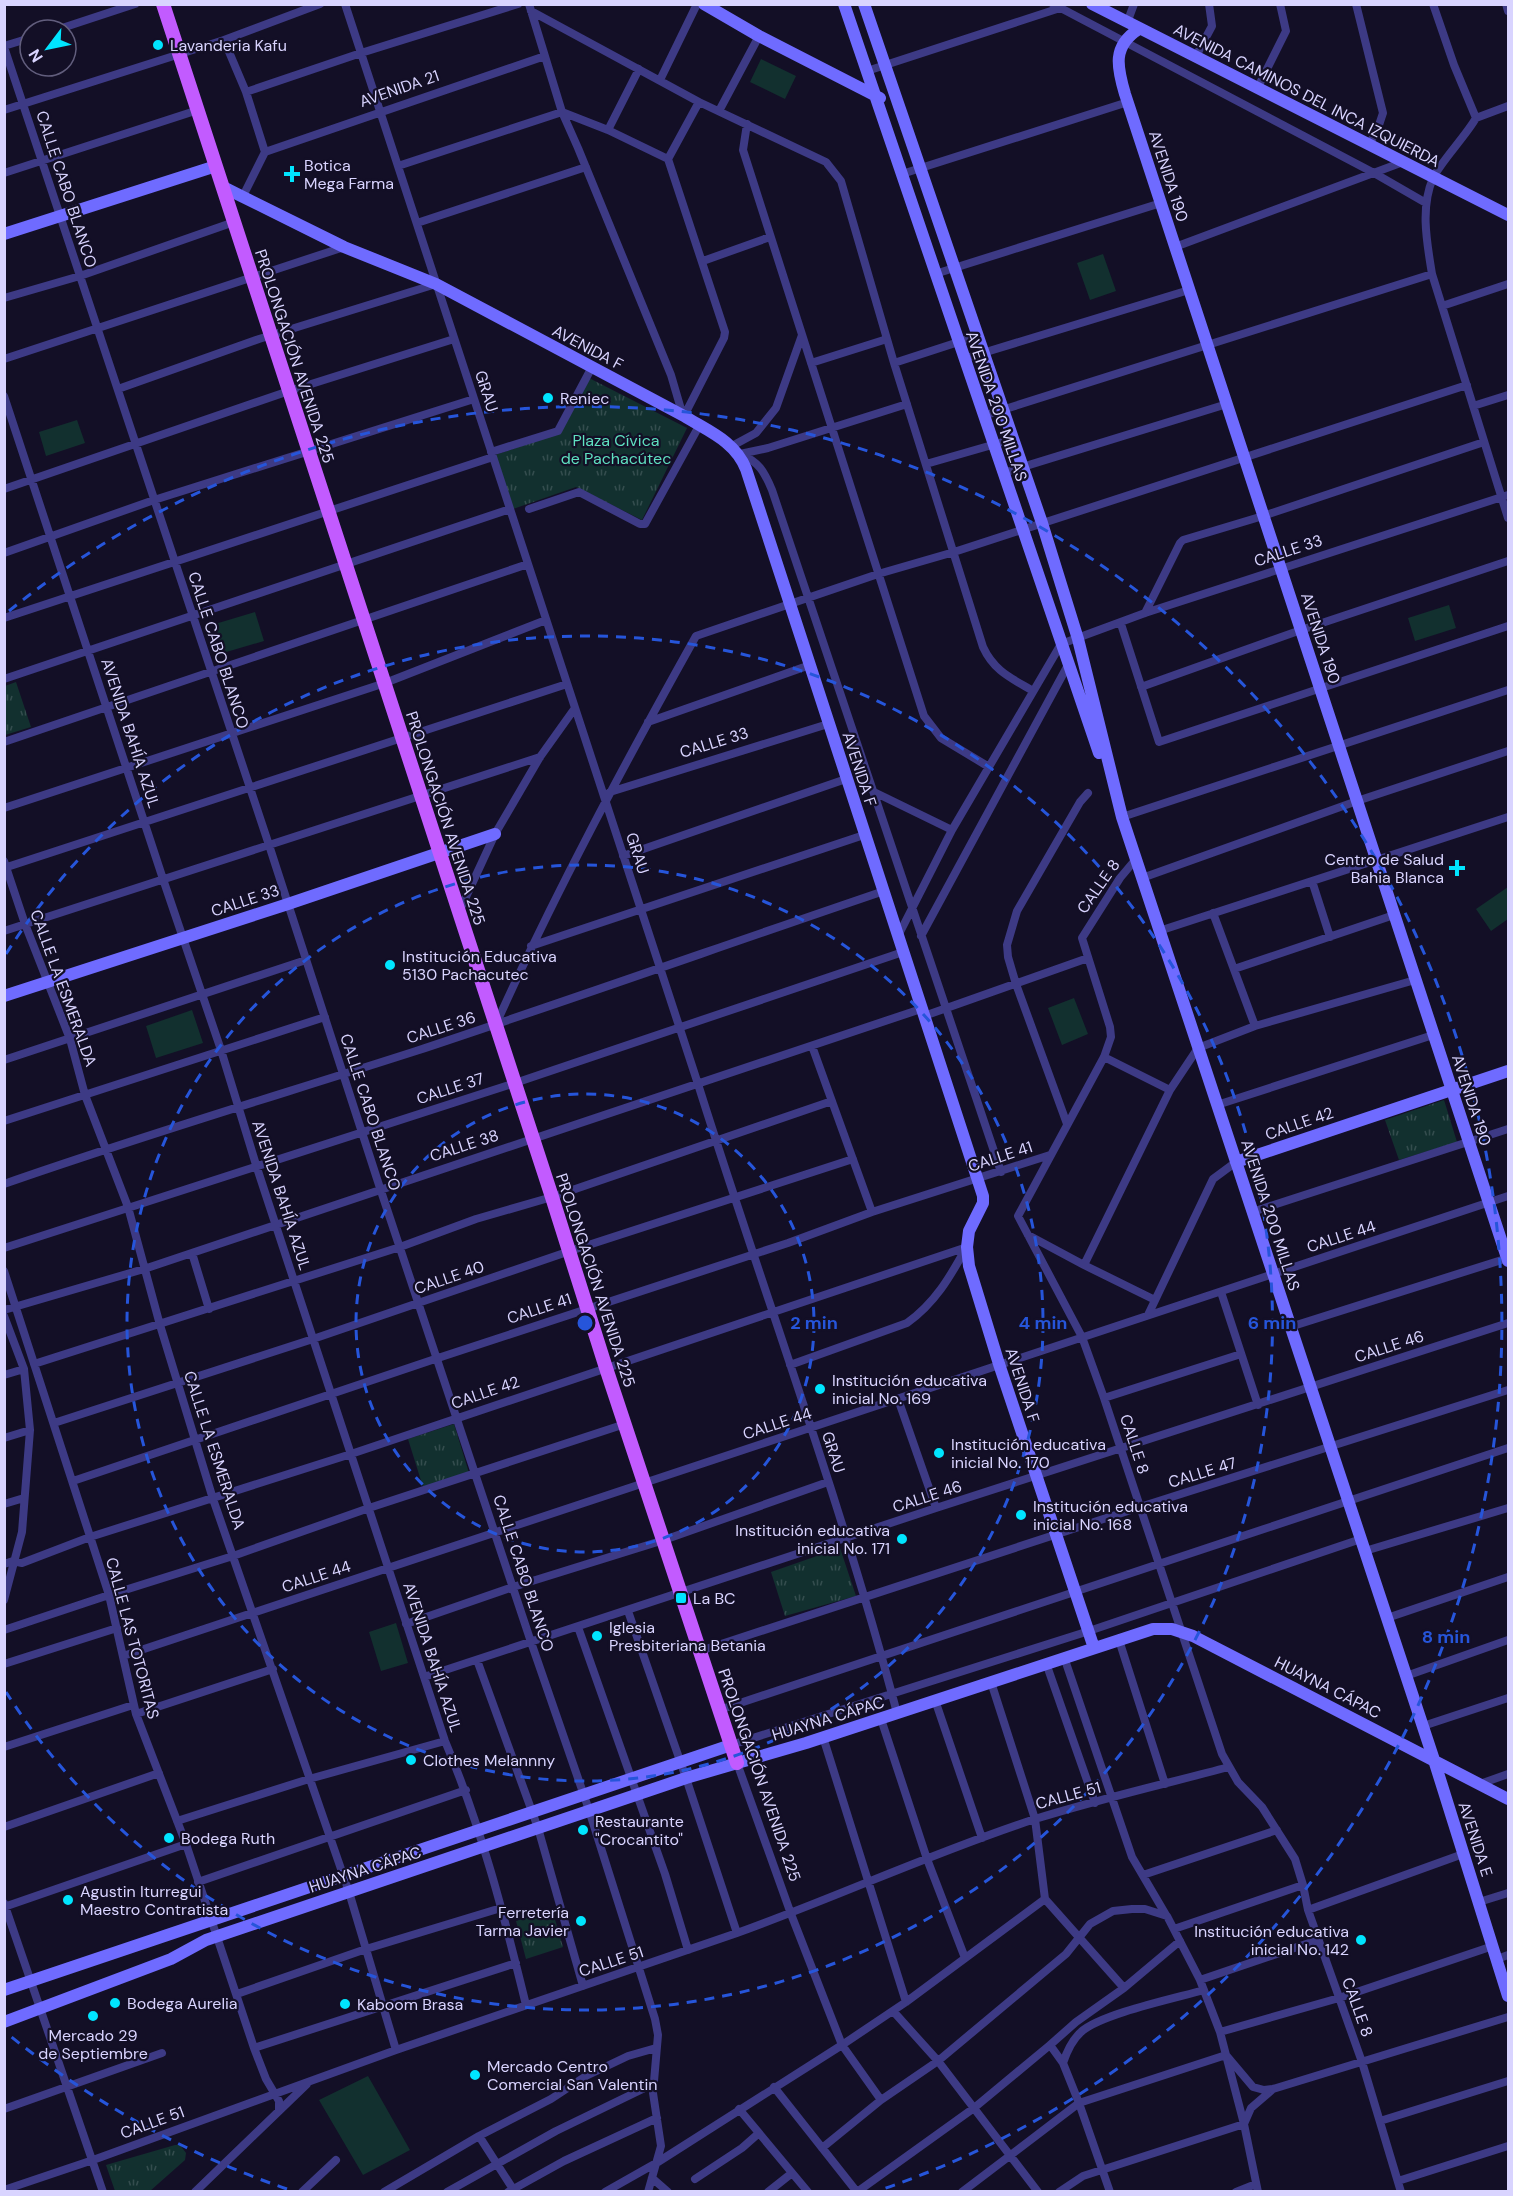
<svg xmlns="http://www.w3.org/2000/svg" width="1513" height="2196" font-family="'DM Sans',sans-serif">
	<defs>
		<pattern id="park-tufts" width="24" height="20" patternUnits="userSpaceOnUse" patternTransform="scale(1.5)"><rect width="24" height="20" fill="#12302f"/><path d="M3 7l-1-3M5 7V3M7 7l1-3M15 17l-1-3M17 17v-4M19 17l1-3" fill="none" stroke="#344d4e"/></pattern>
	</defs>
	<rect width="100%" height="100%" fill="#130f26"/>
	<path fill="url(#park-tufts)" d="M589 378 687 428 642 520 576 487 513 509 495 455 560 433Z
		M16 682 31 727 5 735V686Z
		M1444 1100 1457 1142 1399 1160 1385 1120Z
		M454 1424 469 1473 423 1487 408 1439Z
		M840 1548 856 1596 785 1616 771 1572Z
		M552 1909 563 1947 526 1959 516 1921Z
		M175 2145H180L186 2153 185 2160 150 2191H115L106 2165Z"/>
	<path fill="#12302f" d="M761 59 796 76 785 99 750 82Z
		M1103 254 1116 291 1090 300 1077 263Z
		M77 420 85 443 46 456 39 432Z
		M1449 605 1456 628 1415 641 1408 618Z
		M255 612 264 641 223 653 215 624Z
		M1508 887V919L1491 931 1476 909Z
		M1074 998 1088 1034 1062 1045 1048 1008Z
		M192 1010 203 1043 156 1058 146 1026Z
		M396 1623 408 1663 381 1671 369 1632Z
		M368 2076 410 2150 363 2175 319 2100Z"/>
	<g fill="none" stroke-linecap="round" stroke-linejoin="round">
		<path stroke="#3d3a85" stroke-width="8" d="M345 4 698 1084C764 1294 841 1501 897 1713
			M529 4 562 112 578 148 671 375 683 416
			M1053 4 1374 173 1426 203
			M1356 4 1383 113 1377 131 1369 144
			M1433 4 1454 65 1476 118C1465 137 1442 160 1433 178 1420 208 1427 243 1432 274L1508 518
			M1506 4 1508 11
			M531 11 699 102 826 162 841 181 894 363 983 647C994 671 1011 678 1033 691
			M1127 23 1134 4
			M56 30 135 4
			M224 40 246 92 265 152 243 196
			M4 46 30 38
			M4 47 269 845 380 1188 531 1642 589 1810 655 2019 658 2035 653 2093 661 2146 648 2192
			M1195 58 1212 26 1209 4
			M867 71 1060 8
			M660 80 697 4
			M1257 89 1286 31 1280 4
			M246 92 361 53 518 4
			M4 110 224 40 320 4
			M719 111 759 36
			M1476 118 1508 106
			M747 124 743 150 924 716 941 738 989 767
			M608 130 639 69
			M265 152 545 56
			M668 159 699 102
			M398 166 562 112 608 130 668 159 725 332 724 338 684 416
			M4 173 198 110
			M902 174 1128 102
			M417 223 586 167
			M1175 247 1403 162
			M703 261 770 237
			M935 274 1161 203
			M4 298 80 276 234 222
			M1442 306 1508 284
			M4 359 344 247
			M963 359 1189 290
			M811 363 887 339
			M894 363 977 336
			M118 389 259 339 436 284
			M4 396 163 879 221 1050 257 1168 445 1741C481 1826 504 1915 526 2005
			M1473 406 1508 395
			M983 416 1432 274
			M732 446 756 433 776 408 802 335
			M491 452 558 431 592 367
			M740 454C759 462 764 471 772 490L1001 1172
			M740 454 768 448 907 404
			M926 464 1013 439
			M1003 473 1227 404
			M4 489 289 391 454 339
			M529 509 579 492 640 524H645L699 426
			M4 553 154 500 474 399
			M1145 613 1180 543 1183 540 1263 516 1484 442
			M4 618 493 457
			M1121 624 1159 742 1508 626
			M4 679 510 509
			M1141 687 1301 630 1508 561
			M648 722 810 665
			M4 742 528 564
			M610 792 828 724
			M874 792 952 830
			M4 808 385 683 546 620
			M1122 817 1508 690
			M623 856 846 779
			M1136 859 1120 878 1082 938 1110 1027 1111 1037 1104 1057 1018 1216 1082 1337 1104 1398 1222 1754 1238 1782 1262 1807 1295 1859 1303 1885 1308 1910 1362 2062 1401 2192
			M4 861 25 924 70 1039 85 1095 128 1207 160 1325 213 1499 349 1892 396 2050
			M4 868 567 684
			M1142 878 1357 801 1508 751
			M1312 881 1330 937
			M459 912 495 834 540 757 575 708
			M1213 913 1255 1026
			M4 931 540 757
			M1159 931 1508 817
			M898 936 952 830 1061 644 1145 613 1508 495
			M921 936 1068 665
			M531 946 864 835
			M1234 969 1394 915
			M924 1016 1088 958
			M496 1024C556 891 625 763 696 636L878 574 954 552 1467 385
			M812 1046 872 1212
			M1104 1057 1170 1090
			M4 1060 306 960
			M1217 1105 1433 1035
			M4 1121 325 1017
			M1067 1124 1016 984 1008 957 1007 945 1017 911 1080 802 1088 793
			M4 1184C141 1136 279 1095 416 1051 573 999 728 944 884 891
			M1252 1212 1508 1129
			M1028 1235 1084 1265 1170 1090 1198 1048 1255 1026 1415 980
			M4 1248 515 1083 903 952
			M192 1253 209 1309
			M1084 1265 1155 1300
			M4 1271 109 1595 136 1714 186 1844 254 2048 266 2079 279 2101V2110
			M1221 1292 1258 1405
			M4 1310 144 1269 921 1009
			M1148 1315 1213 1179 1236 1162
			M4 1316 24 1369 30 1430 22 1532 4 1600
			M1290 1327 1508 1258
			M34 1364 400 1247 476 1219 552 1197 832 1101
			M790 1365 907 1323C935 1303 950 1277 966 1248
			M4 1375 24 1369
			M1104 1398 1241 1354
			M898 1399 936 1508
			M54 1423 313 1339 570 1251 853 1159
			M4 1438 30 1430
			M73 1481 438 1358 788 1243 872 1212 1050 1155
			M4 1504 24 1498
			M1365 1551 1508 1508
			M4 1564 13 1561 22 1563 90 1537 351 1454 967 1247
			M628 1611 686 1778 737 1933
			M1387 1618 1508 1577
			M406 1624 513 1587 664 1540 828 1482
			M578 1627 665 1874 688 1950
			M4 1630 109 1595 233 1556 369 1508 625 1424
			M1119 1640 1165 1784
			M700 1651 1140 1507 1508 1390
			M123 1656 1508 1196
			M1064 1657 1132 1857 1166 1915
			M477 1660 538 1828 583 1986
			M1046 1663 1095 1803
			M4 1664 117 1628
			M1406 1676 1508 1640
			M424 1677 936 1508 1508 1323
			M991 1682 1035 1819 1045 1899 1124 1988 1076 2022 1050 2045
			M935 1700 982 1838
			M719 1710 1508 1448
			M136 1714 273 1669
			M881 1719 927 1859 965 1958
			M1423 1726 1508 1698
			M823 1737 906 2002
			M731 1745 1089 1631 1361 1539
			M4 1747 133 1705
			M737 1763 791 1914 842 2045 881 2100
			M1480 1784 1508 1774
			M177 1821 309 1779 445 1741
			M4 1827 159 1773
			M1143 1875 1277 1830
			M198 1882 466 1790
			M1479 1902 1508 1893
			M4 1903 103 2192
			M4 1907 186 1844
			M1308 1910 1463 1854
			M1174 1929 1303 1885
			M1497 1959 1508 1955
			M1200 1980 1318 1940
			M1124 1988 1180 1941
			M237 1994 366 1949 501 1908
			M893 2011 938 2061 1038 2192
			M1220 2032 1339 1998 1493 1946
			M254 2048 516 1963
			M1063 2063 1079 2103 1110 2192
			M774 2087 857 2192
			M4 2109 162 2053
			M739 2109 808 2192
			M1380 2121 1508 2081
			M479 2136 513 2189
			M822 2148 881 2100 938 2061 1066 1954 1090 1924 1113 1911 1132 1909H1145L1167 1916 1200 1980 1220 2032 1226 2055 1253 2087 1264 2090 1273 2089 1508 2017
			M652 2178 668 2192
			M695 2179 742 2148 759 2133
			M1398 2181 1508 2146
			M4 2190 93 2160 396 2050 737 1933C837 1897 934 1852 1035 1819 1099 1799 1164 1784 1229 1767
			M195 2192 307 2084
			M302 2192 336 2160
			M384 2192 479 2136 551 2099 586 2076 628 2056 656 2048
			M447 2192 556 2131 653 2084
			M508 2192 564 2161 657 2118
			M605 2192 658 2162 842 2045 906 2002 1045 1899
			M768 2192 792 2173
			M857 2192 974 2108 1050 2045 1063 2063C1067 2051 1072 2040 1081 2032 1100 2014 1176 1998 1204 1990
			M962 2192 1079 2103 1226 2055 1244 2124 1258 2192
			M1059 2192 1083 2176 1244 2124 1251 2108 1273 2089
			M1236 2192 1256 2184"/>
		<path stroke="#6f6bff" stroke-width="12" d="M704 4 759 36 880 98
			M844 4 1099 753
			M864 4 1042 523 1078 639 1122 817 1434 1760 1508 1996
			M1092 4 1508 215
			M1139 29C1112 46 1117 67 1125 94L1508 1261
			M223 187 344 247 436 284 684 416C708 431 735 441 746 469L983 1196V1203L969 1231 967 1247 969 1266 999 1364 1094 1648
			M4 234 216 166
			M4 996 288 904 495 834
			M1236 1162 1508 1071
			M4 1990 731 1745
			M4 2022 171 1959 206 1940 686 1778 806 1743 1153 1629H1172L1193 1636 1508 1799"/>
		<path stroke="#c25bff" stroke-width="14" d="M163 4 552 1197 606 1368 737 1763"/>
	</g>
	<g fill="none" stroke="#2655da" stroke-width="3" stroke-dasharray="10 8">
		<circle cx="585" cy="1323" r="229"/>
		<circle cx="585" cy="1323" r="458"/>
		<path d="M6 954A687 687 0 1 1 6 1692"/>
		<path d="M287 2189A916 916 0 0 1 9 2035M9 611A916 916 0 1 1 883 2189"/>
	</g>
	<g fill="#00e5ff" stroke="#130f26" stroke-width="2">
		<circle cx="158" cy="45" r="6"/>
		<path d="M289 165h6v6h6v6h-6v6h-6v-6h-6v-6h6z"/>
		<circle cx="548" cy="398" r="6"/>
		<path d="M1454 859h6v6h6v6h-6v6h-6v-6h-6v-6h6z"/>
		<circle cx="390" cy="965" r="6"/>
		<circle cx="820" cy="1389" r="6"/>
		<circle cx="939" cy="1453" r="6"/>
		<circle cx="1021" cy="1515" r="6"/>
		<circle cx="902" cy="1539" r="6"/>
		<rect x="675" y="1592" width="12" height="12" rx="3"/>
		<circle cx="597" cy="1636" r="6"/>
		<circle cx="411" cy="1760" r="6"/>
		<circle cx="583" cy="1830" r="6"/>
		<circle cx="169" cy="1838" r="6"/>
		<circle cx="68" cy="1900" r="6"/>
		<circle cx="581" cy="1921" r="6"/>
		<circle cx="1361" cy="1940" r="6"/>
		<circle cx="115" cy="2003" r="6"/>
		<circle cx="345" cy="2004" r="6"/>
		<circle cx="93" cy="2016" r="6"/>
		<circle cx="475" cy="2075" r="6"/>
	</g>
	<g text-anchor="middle" stroke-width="4.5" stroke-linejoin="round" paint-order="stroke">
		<g font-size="16" fill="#d9d4ff" stroke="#130f26" text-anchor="start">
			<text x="170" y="51">Lavanderia Kafu</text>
			<text x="304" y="171">Botica<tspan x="304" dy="18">Mega Farma</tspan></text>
			<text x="560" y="404">Reniec</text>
			<text x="1444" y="865" text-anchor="end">Centro de Salud<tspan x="1444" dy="18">Bahia Blanca</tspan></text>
			<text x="402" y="962">Institución Educativa<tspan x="402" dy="18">5130 Pachacutec</tspan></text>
			<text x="832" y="1386">Institución educativa<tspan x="832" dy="18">inicial No. 169</tspan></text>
			<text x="951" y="1450">Institución educativa<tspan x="951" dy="18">inicial No. 170</tspan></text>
			<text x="1033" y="1512">Institución educativa<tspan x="1033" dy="18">inicial No. 168</tspan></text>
			<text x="890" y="1536" text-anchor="end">Institución educativa<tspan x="890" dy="18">inicial No. 171</tspan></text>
			<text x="693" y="1604">La BC</text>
			<text x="609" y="1633">Iglesia<tspan x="609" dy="18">Presbiteriana Betania</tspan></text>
			<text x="423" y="1766">Clothes Melannny</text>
			<text x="595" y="1827">Restaurante<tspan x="595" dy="18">"Crocantito"</tspan></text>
			<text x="181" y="1844">Bodega Ruth</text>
			<text x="80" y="1897">Agustin Iturregui<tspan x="80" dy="18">Maestro Contratista</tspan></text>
			<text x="569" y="1918" text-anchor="end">Ferretería<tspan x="569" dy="18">Tarma Javier</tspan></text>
			<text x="1349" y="1937" text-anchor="end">Institución educativa<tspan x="1349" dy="18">inicial No. 142</tspan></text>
			<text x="127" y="2009">Bodega Aurelia</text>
			<text x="357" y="2010">Kaboom Brasa</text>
			<text x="93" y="2041" text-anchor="middle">Mercado 29<tspan x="93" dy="18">de Septiembre</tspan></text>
			<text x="487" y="2072">Mercado Centro<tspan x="487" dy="18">Comercial San Valentin</tspan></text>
		</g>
		<g font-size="16" fill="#d9d4ff" stroke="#130f26">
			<text transform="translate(399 88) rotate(-19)" y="6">AVENIDA 21</text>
			<text transform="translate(1307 95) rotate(27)" y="6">AVENIDA CAMINOS DEL INCA IZQUIERDA</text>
			<text transform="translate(1169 176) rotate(72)" y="6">AVENIDA 190</text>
			<text transform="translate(67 189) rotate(72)" y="6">CALLE CABO BLANCO</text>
			<text transform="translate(588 347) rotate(28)" y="6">AVENIDA F</text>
			<text transform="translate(295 356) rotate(72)" y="6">PROLONGACIÓN AVENIDA 225</text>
			<text transform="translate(487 391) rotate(72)" y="6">GRAU</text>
			<text transform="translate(997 406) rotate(71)" y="6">AVENIDA 200 MILLAS</text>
			<text transform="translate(1288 550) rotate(-18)" y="6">CALLE 33</text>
			<text transform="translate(1321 638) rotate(72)" y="6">AVENIDA 190</text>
			<text transform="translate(219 650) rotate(72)" y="6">CALLE CABO BLANCO</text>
			<text transform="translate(131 733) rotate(72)" y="6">AVENIDA BAHÍA AZUL</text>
			<text transform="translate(714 742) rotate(-17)" y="6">CALLE 33</text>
			<text transform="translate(860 769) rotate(72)" y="6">AVENIDA F</text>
			<text transform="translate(446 818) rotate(72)" y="6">PROLONGACIÓN AVENIDA 225</text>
			<text transform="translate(638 853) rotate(72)" y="6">GRAU</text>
			<text transform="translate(1098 886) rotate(-55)" y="6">CALLE 8</text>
			<text transform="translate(245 900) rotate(-18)" y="6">CALLE 33</text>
			<text transform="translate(64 988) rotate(70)" y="6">CALLE LA ESMERALDA</text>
			<text transform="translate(441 1027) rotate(-18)" y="6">CALLE 36</text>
			<text transform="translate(450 1088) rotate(-18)" y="6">CALLE 37</text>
			<text transform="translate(1472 1100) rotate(72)" y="6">AVENIDA 190</text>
			<text transform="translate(371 1112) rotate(72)" y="6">CALLE CABO BLANCO</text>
			<text transform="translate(1299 1123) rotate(-19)" y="6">CALLE 42</text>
			<text transform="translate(464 1145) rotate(-18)" y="6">CALLE 38</text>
			<text transform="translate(1000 1156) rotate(-18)" y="6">CALLE 41</text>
			<text transform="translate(282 1195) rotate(72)" y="6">AVENIDA BAHÍA AZUL</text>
			<text transform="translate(1271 1215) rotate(72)" y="6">AVENIDA 200 MILLAS</text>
			<text transform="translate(1341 1236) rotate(-18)" y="6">CALLE 44</text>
			<text transform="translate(449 1277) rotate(-19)" y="6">CALLE 40</text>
			<text transform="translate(596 1280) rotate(72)" y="6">PROLONGACIÓN AVENIDA 225</text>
			<text transform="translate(539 1308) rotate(-18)" y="6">CALLE 41</text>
			<text transform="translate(1389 1346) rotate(-18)" y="6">CALLE 46</text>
			<text transform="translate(1023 1385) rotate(72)" y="6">AVENIDA F</text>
			<text transform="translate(485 1392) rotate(-19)" y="6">CALLE 42</text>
			<text transform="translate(777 1423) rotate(-18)" y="6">CALLE 44</text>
			<text transform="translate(1135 1444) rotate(72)" y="6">CALLE 8</text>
			<text transform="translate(215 1450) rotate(72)" y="6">CALLE LA ESMERALDA</text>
			<text transform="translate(834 1452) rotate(72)" y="6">GRAU</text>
			<text transform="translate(1202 1472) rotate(-17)" y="6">CALLE 47</text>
			<text transform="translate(927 1496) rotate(-18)" y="6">CALLE 46</text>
			<text transform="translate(524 1573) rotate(72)" y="6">CALLE CABO BLANCO</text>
			<text transform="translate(316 1576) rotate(-18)" y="6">CALLE 44</text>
			<text transform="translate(133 1638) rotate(75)" y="6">CALLE LAS TOTORITAS</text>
			<text transform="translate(433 1657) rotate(72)" y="6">AVENIDA BAHÍA AZUL</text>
			<text transform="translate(1328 1687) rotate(27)" y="6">HUAYNA CÁPAC</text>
			<text transform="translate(828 1718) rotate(-17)" y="6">HUAYNA CÁPAC</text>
			<text transform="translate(760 1775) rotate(71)" y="6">PROLONGACIÓN AVENIDA 225</text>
			<text transform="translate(1068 1795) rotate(-15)" y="6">CALLE 51</text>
			<text transform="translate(1476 1839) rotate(72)" y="6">AVENIDA E</text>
			<text transform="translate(365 1869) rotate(-18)" y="6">HUAYNA CÁPAC</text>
			<text transform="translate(611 1961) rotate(-18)" y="6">CALLE 51</text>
			<text transform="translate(1358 2007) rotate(70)" y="6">CALLE 8</text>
			<text transform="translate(152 2122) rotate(-20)" y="6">CALLE 51</text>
		</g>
		<g font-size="16" fill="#5fe0c0" stroke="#130f26">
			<text x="616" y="446">Plaza Cívica<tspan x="616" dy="18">de Pachacútec</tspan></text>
		</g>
	</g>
	<circle cx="585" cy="1323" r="9" fill="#2655da" stroke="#130f26" stroke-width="3"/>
	<g font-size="18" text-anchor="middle" font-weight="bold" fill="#2655da" stroke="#130f26" stroke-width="4.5" stroke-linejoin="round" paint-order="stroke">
		<text x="814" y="1329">2 min</text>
		<text x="1043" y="1329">4 min</text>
		<text x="1272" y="1329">6 min</text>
		<text x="1446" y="1643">8 min</text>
	</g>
	<rect width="1513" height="2196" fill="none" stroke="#d9d4ff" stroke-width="12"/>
	<g transform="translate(48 48) rotate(238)"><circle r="28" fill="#130f26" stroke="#625e7d" stroke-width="1.5"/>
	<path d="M0-4.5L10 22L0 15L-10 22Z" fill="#00e5ff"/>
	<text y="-9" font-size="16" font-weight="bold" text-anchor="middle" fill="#d9d4ff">N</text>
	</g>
</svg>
